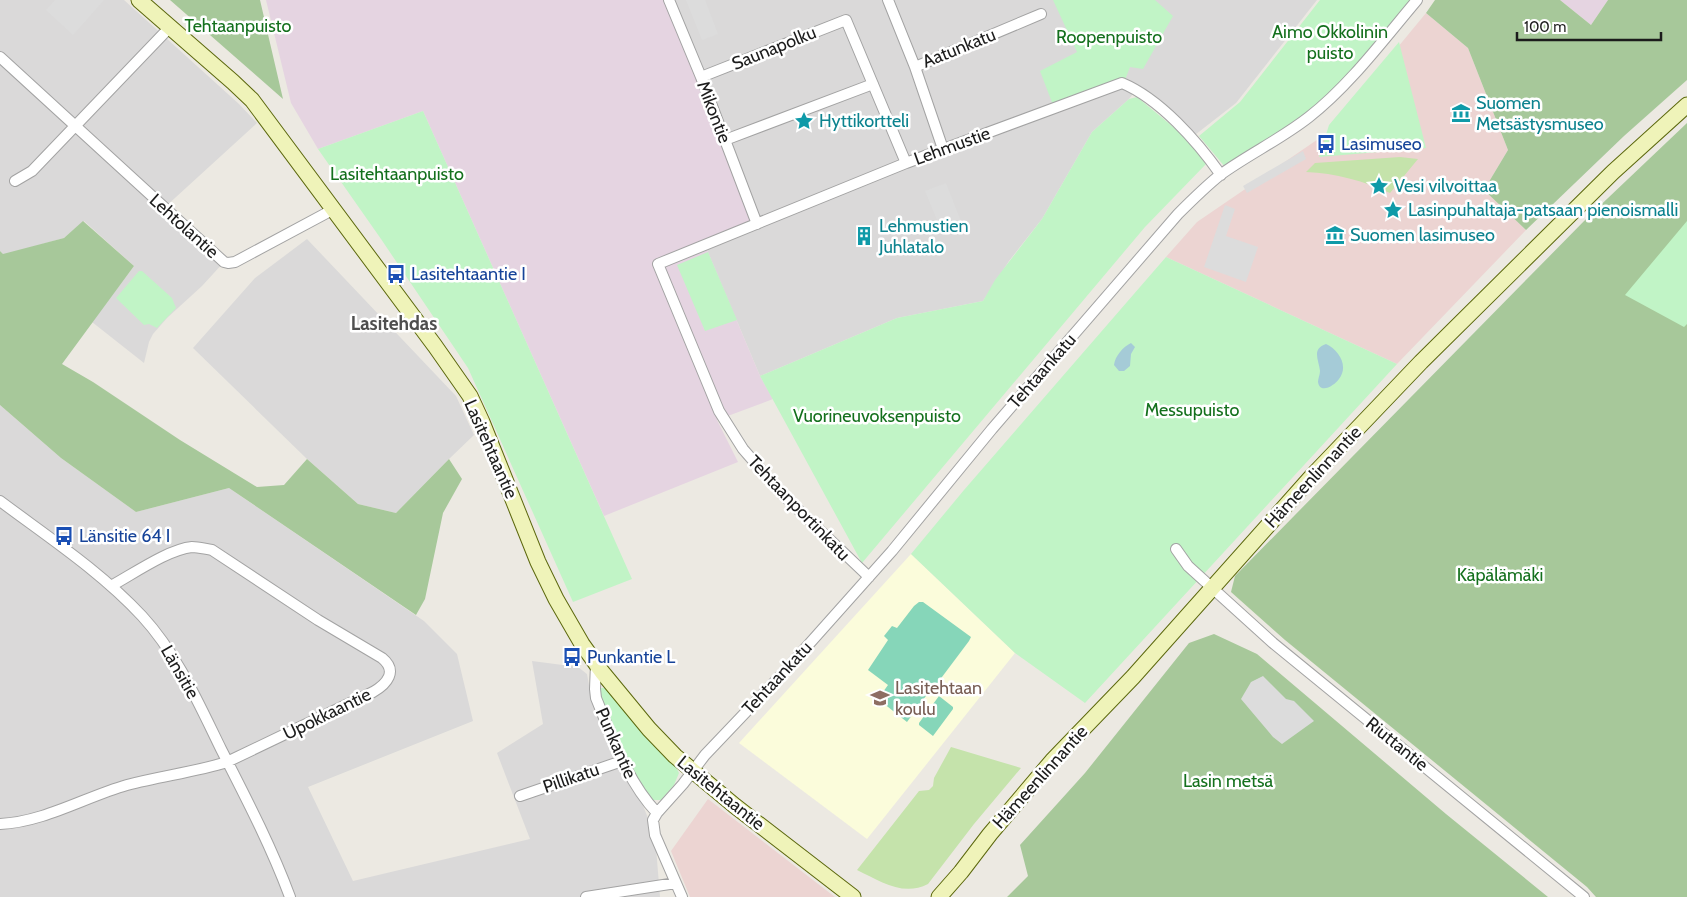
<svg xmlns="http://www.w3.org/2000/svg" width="1687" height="897" font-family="Cabin,sans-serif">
	<rect width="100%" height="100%" fill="#ece9e2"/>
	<path fill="#dad9d9" d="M0 0H124L239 104 257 123 164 208 224 262 202 286 167 318 153 334 149 342 144 363 92 322 134 266 84 221 64 238 3 255 0 251Z
		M669 0H1317L1236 103 1191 138 1136 90 1129 99 1092 132 1042 219 1009 261 983 301 897 318 760 376 705 245Z
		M307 239 456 396 474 435 449 459 396 513 358 504 307 459 193 348 255 278Z
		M0 405 61 458 136 512 229 488 424 621 457 654 473 721 308 787 353 881 530 839 497 753 543 724 532 661 578 667 587 674 589 685 595 689 655 835 660 897H0Z"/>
	<path fill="#ecd4d2" d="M1426 13 1468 48 1508 150 1484 190 1526 230 1397 364 1166 257 1197 222 1327 133Z
		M708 799 835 897H690L671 851Z"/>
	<path fill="#e5d4e1" d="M266 0H669L757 224 705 245 760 376 773 399 717 420 738 462 604 516 423 111 318 149 291 103Z
		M1560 0H1608L1591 25Z"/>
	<path fill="#fbfcdb" d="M911 554 1015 653 867 839 739 743Z"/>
	<path fill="#c5e3ab" d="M1400 157 1418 159 1390 193C1363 181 1336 173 1306 172L1315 163Z
		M951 747 1021 768 974 824 928 884C903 897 880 881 857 870L919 791 929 790 933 786 934 778Z"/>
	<path fill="#a7c89a" d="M170 0H260L283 99Z
		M1435 0H1560L1591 25 1608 0H1687V80L1624 136 1526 230 1484 190 1508 150 1468 48 1426 13Z
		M1687 123V897H1596L1587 887 1285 640 1231 592 1235 576 1588 217Z
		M83 221 134 266 62 364 93 382 180 440 257 487 284 485 307 459 358 504 396 513 449 459 462 479 443 513 425 599 416 615 229 488 136 512 61 458 0 405V251L3 254 64 238Z
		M1214 634 1257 654 1446 814 1548 897H1007L1028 876 1020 845 1085 773 1189 643Z"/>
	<path fill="#c1f4c6" d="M1053 0H1155L1173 16 1143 69 1130 67 1125 80 1053 105 1040 71 1077 52Z
		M1320 0H1412L1324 101 1284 133 1225 167 1199 136 1240 102Z
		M1399 42 1426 148 1319 157 1329 125Z
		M1137 97 1183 135 1207 163 1145 227 862 563 760 376 897 318 983 301 995 280 1042 219 1092 132 1129 99Z
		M423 111 632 579 573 602 468 368 381 239 318 149Z
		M1687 221V324L1684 327 1625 295Z
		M708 252 737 320 705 331 677 265Z
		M1166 257 1397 364 1085 703 1015 653 911 554 964 490Z
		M139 271H142L172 298 176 308 157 328 149 324 144 325 116 298Z
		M600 688H605L659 751 675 765 679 773 674 785 661 800H653L646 795 621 747 600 697Z"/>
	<path fill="#86d6b9" d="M919 602H923L971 637 969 641 933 689H931L907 722 878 699 888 685 868 670 888 640 884 636 892 626 897 628 914 606Z
		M939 696 953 707V709L933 736 919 725V723Z"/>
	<path fill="#dcdcdc" d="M55 0H104L73 35 46 10Z
		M686 0H705L718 34 702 40Z
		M1303 151 1306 159 1247 193 1243 186Z
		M946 183 962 224 942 232 925 191Z
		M1225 205 1235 209 1226 236 1258 247 1246 282 1204 267Z
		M1263 676 1286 699 1294 701 1314 721 1282 744 1273 737 1241 699 1251 682Z"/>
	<path fill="#a5cbd7" d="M1131 343 1135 347 1131 354 1130 366 1124 371H1119L1114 365C1115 356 1123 347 1131 343Z
		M1326 344C1339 350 1349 366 1339 379 1335 385 1320 395 1318 382 1318 378 1320 375 1320 371 1319 360 1311 349 1326 344Z"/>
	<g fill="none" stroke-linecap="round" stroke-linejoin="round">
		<g stroke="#a3a3a3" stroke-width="12">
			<path id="street" d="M669 0 701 77 757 224
				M888 0 915 67 1041 14
				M0 57 224 262 228 263 235 262 334 209
				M915 67 943 149
				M701 77 846 20 906 163
				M725 140 873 84
				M15 181 32 171 170 27
				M0 501C48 537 100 571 142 616 177 654 198 702 221 749 246 798 271 846 290 897
				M1176 549 1188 566 1273 643 1584 897
				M869 577 784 496 743 449 719 411 658 264 906 163 1122 83C1160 99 1197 141 1221 175
				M596 664 595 689 596 698C613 739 627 781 657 813
				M520 796 622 761
				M0 824C44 822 85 797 127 785 161 776 195 772 227 762L373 692C387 684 398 671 382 658L318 620 212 550C205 549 199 547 192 547 169 549 133 574 111 586
				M586 897 676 883
				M682 897 655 835 653 820 657 813 683 784 705 755 785 671 892 551 992 429 1178 214C1192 200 1205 187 1220 175 1249 154 1281 139 1309 117 1349 86 1384 39 1417 0"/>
		</g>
		<g stroke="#5c680d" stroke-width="17">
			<path id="secondary" d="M139 0 233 82 252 100 435 346 470 396 482 422 538 562 556 599 582 644 602 672 649 729 675 756 735 806 853 897
				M939 897 961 872 990 834 1052 761 1133 677 1313 475 1421 362 1613 172 1687 105"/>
		</g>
		<use href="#street" stroke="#fff" stroke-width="10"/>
		<use href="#secondary" stroke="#eff3b9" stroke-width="15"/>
	</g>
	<defs>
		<g id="museum-bare" transform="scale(1.5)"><path d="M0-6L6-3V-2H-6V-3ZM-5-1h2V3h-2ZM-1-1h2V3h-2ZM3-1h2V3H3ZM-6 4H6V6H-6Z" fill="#0f9aa8" stroke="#fff" stroke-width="2.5" paint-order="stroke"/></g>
		<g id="sight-bare" transform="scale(1.5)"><path d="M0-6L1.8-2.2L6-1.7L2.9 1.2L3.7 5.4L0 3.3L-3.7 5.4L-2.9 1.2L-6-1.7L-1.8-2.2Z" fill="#0f9aa8" stroke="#fff" stroke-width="2.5" paint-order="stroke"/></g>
		<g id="bus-bare" transform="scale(1.5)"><path d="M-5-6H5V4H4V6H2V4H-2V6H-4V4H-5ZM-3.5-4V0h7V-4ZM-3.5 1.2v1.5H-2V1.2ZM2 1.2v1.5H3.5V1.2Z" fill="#1a4fb4" stroke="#fff" stroke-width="2.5" paint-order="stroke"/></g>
		<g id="building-bare" transform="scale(1.5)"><path d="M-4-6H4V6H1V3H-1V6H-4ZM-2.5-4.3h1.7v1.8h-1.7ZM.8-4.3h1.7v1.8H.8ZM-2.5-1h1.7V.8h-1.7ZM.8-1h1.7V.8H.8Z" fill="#0f9aa8" stroke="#fff" stroke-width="2.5" paint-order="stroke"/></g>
		<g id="school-bare" transform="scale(1.5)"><path d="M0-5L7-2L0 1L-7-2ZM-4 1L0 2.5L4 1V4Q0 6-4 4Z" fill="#8d6e63" stroke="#fff" stroke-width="2.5" paint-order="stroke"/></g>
	</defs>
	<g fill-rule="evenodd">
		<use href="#museum-bare" x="1461" y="113"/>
		<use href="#sight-bare" x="804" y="121"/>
		<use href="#bus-bare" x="1326" y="144"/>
		<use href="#sight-bare" x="1379" y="186"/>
		<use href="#sight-bare" x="1393" y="210"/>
		<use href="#museum-bare" x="1335" y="235"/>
		<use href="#building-bare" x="864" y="236"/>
		<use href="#bus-bare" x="396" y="274"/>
		<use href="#bus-bare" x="64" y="536"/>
		<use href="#bus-bare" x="572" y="657"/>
		<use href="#school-bare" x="880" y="698"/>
	</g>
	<g text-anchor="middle" stroke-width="5" stroke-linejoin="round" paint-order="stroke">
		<g font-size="18" fill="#14701d" stroke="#fff">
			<text x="238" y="32">Tehtaanpuisto</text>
			<text x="1330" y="38">Aimo Okkolinin<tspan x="1330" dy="21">puisto</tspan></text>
			<text x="1109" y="43">Roopenpuisto</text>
			<text x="397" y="180">Lasitehtaanpuisto</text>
			<text x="1192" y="416">Messupuisto</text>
			<text x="877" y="422">Vuorineuvoksenpuisto</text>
			<text x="1500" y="581">Käpälämäki</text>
			<text x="1228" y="787">Lasin metsä</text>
		</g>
		<g font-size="18" fill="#1c1c1c" stroke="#fff">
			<text transform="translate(774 48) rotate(-22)" y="6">Saunapolku</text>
			<text transform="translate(959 48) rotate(-22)" y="6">Aatunkatu</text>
			<text transform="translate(714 112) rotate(69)" y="6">Mikontie</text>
			<text transform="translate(952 146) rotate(-20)" y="6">Lehmustie</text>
			<text transform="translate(184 226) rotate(42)" y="6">Lehtolantie</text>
			<text transform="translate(1042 371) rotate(-49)" y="6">Tehtaankatu</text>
			<text transform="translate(491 449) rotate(66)" y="6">Lasitehtaantie</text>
			<text transform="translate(1313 477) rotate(-47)" y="6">Hämeenlinnantie</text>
			<text transform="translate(799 508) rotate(46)" y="6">Tehtaanportinkatu</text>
			<text transform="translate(180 672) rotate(60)" y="6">Länsitie</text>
			<text transform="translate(777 678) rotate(-47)" y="6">Tehtaankatu</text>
			<text transform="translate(327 714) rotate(-26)" y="6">Upokkaantie</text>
			<text transform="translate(616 743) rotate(66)" y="6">Punkantie</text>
			<text transform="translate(1397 744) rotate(39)" y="6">Riuttantie</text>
			<text transform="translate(1040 777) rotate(-48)" y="6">Hämeenlinnantie</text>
			<text transform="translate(571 778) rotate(-19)" y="6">Pillikatu</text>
			<text transform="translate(721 793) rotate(39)" y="6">Lasitehtaantie</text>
		</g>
		<g font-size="18" fill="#0d838f" stroke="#fff" text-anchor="start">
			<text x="1476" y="109">Suomen<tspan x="1476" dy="21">Metsästysmuseo</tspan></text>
			<text x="819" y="127">Hyttikortteli</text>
			<text x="1394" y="192">Vesi vilvoittaa</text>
			<text x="1408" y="216">Lasinpuhaltaja-patsaan pienoismalli</text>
			<text x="879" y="232">Lehmustien<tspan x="879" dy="21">Juhlatalo</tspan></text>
			<text x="1350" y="241">Suomen lasimuseo</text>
		</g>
		<g font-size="18" fill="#164399" stroke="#fff" text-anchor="start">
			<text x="1341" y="150">Lasimuseo</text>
			<text x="411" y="280">Lasitehtaantie I</text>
			<text x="79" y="542">Länsitie 64 I</text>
			<text x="587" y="663">Punkantie L</text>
		</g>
		<g font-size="18" fill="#785e54" stroke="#fff" text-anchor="start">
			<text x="895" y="694">Lasitehtaan<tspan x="895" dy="21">koulu</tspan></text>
		</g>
		<g font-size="19" font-weight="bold" fill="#4f4f4f" stroke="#fff">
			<text x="394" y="330">Lasitehdas</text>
		</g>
	</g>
	<path d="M1517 32v8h144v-8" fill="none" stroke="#1c1c1c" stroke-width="2.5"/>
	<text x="1524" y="32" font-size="15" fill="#1c1c1c" stroke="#ffffff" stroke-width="4" paint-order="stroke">100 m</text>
</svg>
